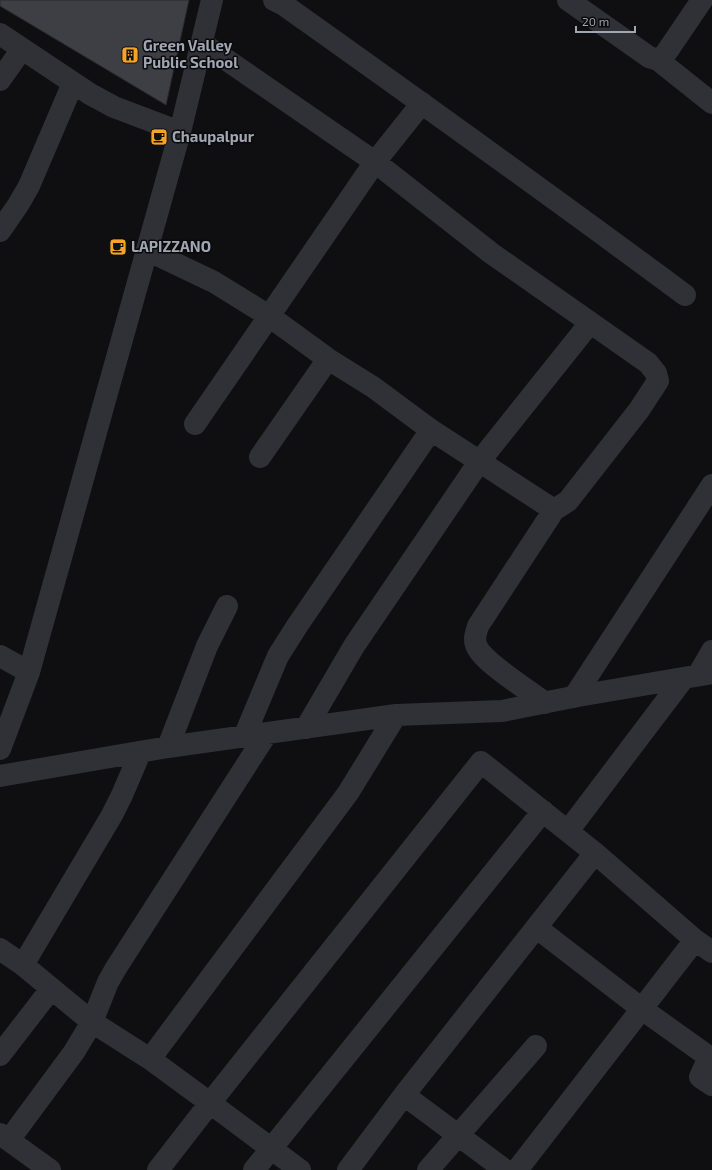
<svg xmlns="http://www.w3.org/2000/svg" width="712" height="1170" font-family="'Exo 2',sans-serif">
	<rect width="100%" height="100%" fill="#0f0f11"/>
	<path fill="#3e3f44" stroke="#29292d" d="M0 0H189L166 105 0 6Z"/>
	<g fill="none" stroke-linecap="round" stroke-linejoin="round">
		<path stroke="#303136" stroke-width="22" d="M274 0 284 5C419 101 553 197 685 295
			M568 0 649 57 658 60 664 56 702 0
			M0 34 90 94 114 107 180 132
			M202 43 375 162 491 253 648 363 656 373 658 381 639 410 568 501 554 510 478 626C476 633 473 640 477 647 484 663 530 691 545 703
			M658 60 712 103
			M0 80 22 49
			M0 231 18 205 29 186 73 83
			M147 250 214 282 269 316 328 359 373 387 431 430 554 510
			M195 424 375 162 422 103
			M260 457 328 359
			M0 656 29 672
			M698 675 712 651
			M574 697 712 485
			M306 728 354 646 479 462 590 323
			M244 737 278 656 297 626 431 430
			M168 747 207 646 227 606
			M0 749 29 672 180 132 212 0
			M0 776 168 747 396 715 502 711 578 696 712 673
			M568 831 683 679
			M537 928 642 1009 709 1057 700 1077 712 1085
			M0 949 23 965 92 1022 150 1059 210 1103 481 762 595 853 695 940 712 952
			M23 965 112 815 122 795 140 753
			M0 1055 51 989
			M150 1059 348 793 396 715
			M404 1095 505 1170
			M0 1134 50 1170
			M9 1140 74 1052 92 1022 108 982 116 968 267 733
			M158 1170 210 1103 300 1170
			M254 1170 543 811
			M348 1170 404 1095 595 853
			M428 1170 536 1046
			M517 1170 695 940"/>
	</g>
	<defs>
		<g id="building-square" transform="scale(0.9)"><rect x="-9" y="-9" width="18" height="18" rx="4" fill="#f5a423" stroke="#0a0a0c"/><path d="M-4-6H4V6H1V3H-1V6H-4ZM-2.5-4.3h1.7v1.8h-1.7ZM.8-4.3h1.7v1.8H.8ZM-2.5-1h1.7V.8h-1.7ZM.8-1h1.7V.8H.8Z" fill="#111"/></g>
		<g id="cafe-square" transform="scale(0.9)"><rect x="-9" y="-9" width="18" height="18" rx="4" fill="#f5a423" stroke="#0a0a0c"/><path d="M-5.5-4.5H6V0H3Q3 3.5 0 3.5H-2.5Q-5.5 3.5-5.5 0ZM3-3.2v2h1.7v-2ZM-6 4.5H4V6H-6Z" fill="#111"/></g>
	</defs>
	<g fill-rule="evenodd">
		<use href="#building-square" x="130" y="55"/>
		<use href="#cafe-square" x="159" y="137"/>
		<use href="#cafe-square" x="118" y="247"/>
	</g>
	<g text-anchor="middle" stroke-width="3" stroke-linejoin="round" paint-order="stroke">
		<g font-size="15" font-weight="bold" fill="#a0a6b2" stroke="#0a0a0c" text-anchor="start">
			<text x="143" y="51">Green Valley<tspan x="143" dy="17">Public School</tspan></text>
			<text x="172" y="142">Chaupalpur</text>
			<text x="131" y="252">LAPIZZANO</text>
		</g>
	</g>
	<path d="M576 26v6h59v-6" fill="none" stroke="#a0a6b2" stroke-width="2"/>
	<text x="582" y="26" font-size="12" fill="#a0a6b2" stroke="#0a0a0c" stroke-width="3" paint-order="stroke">20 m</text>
</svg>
